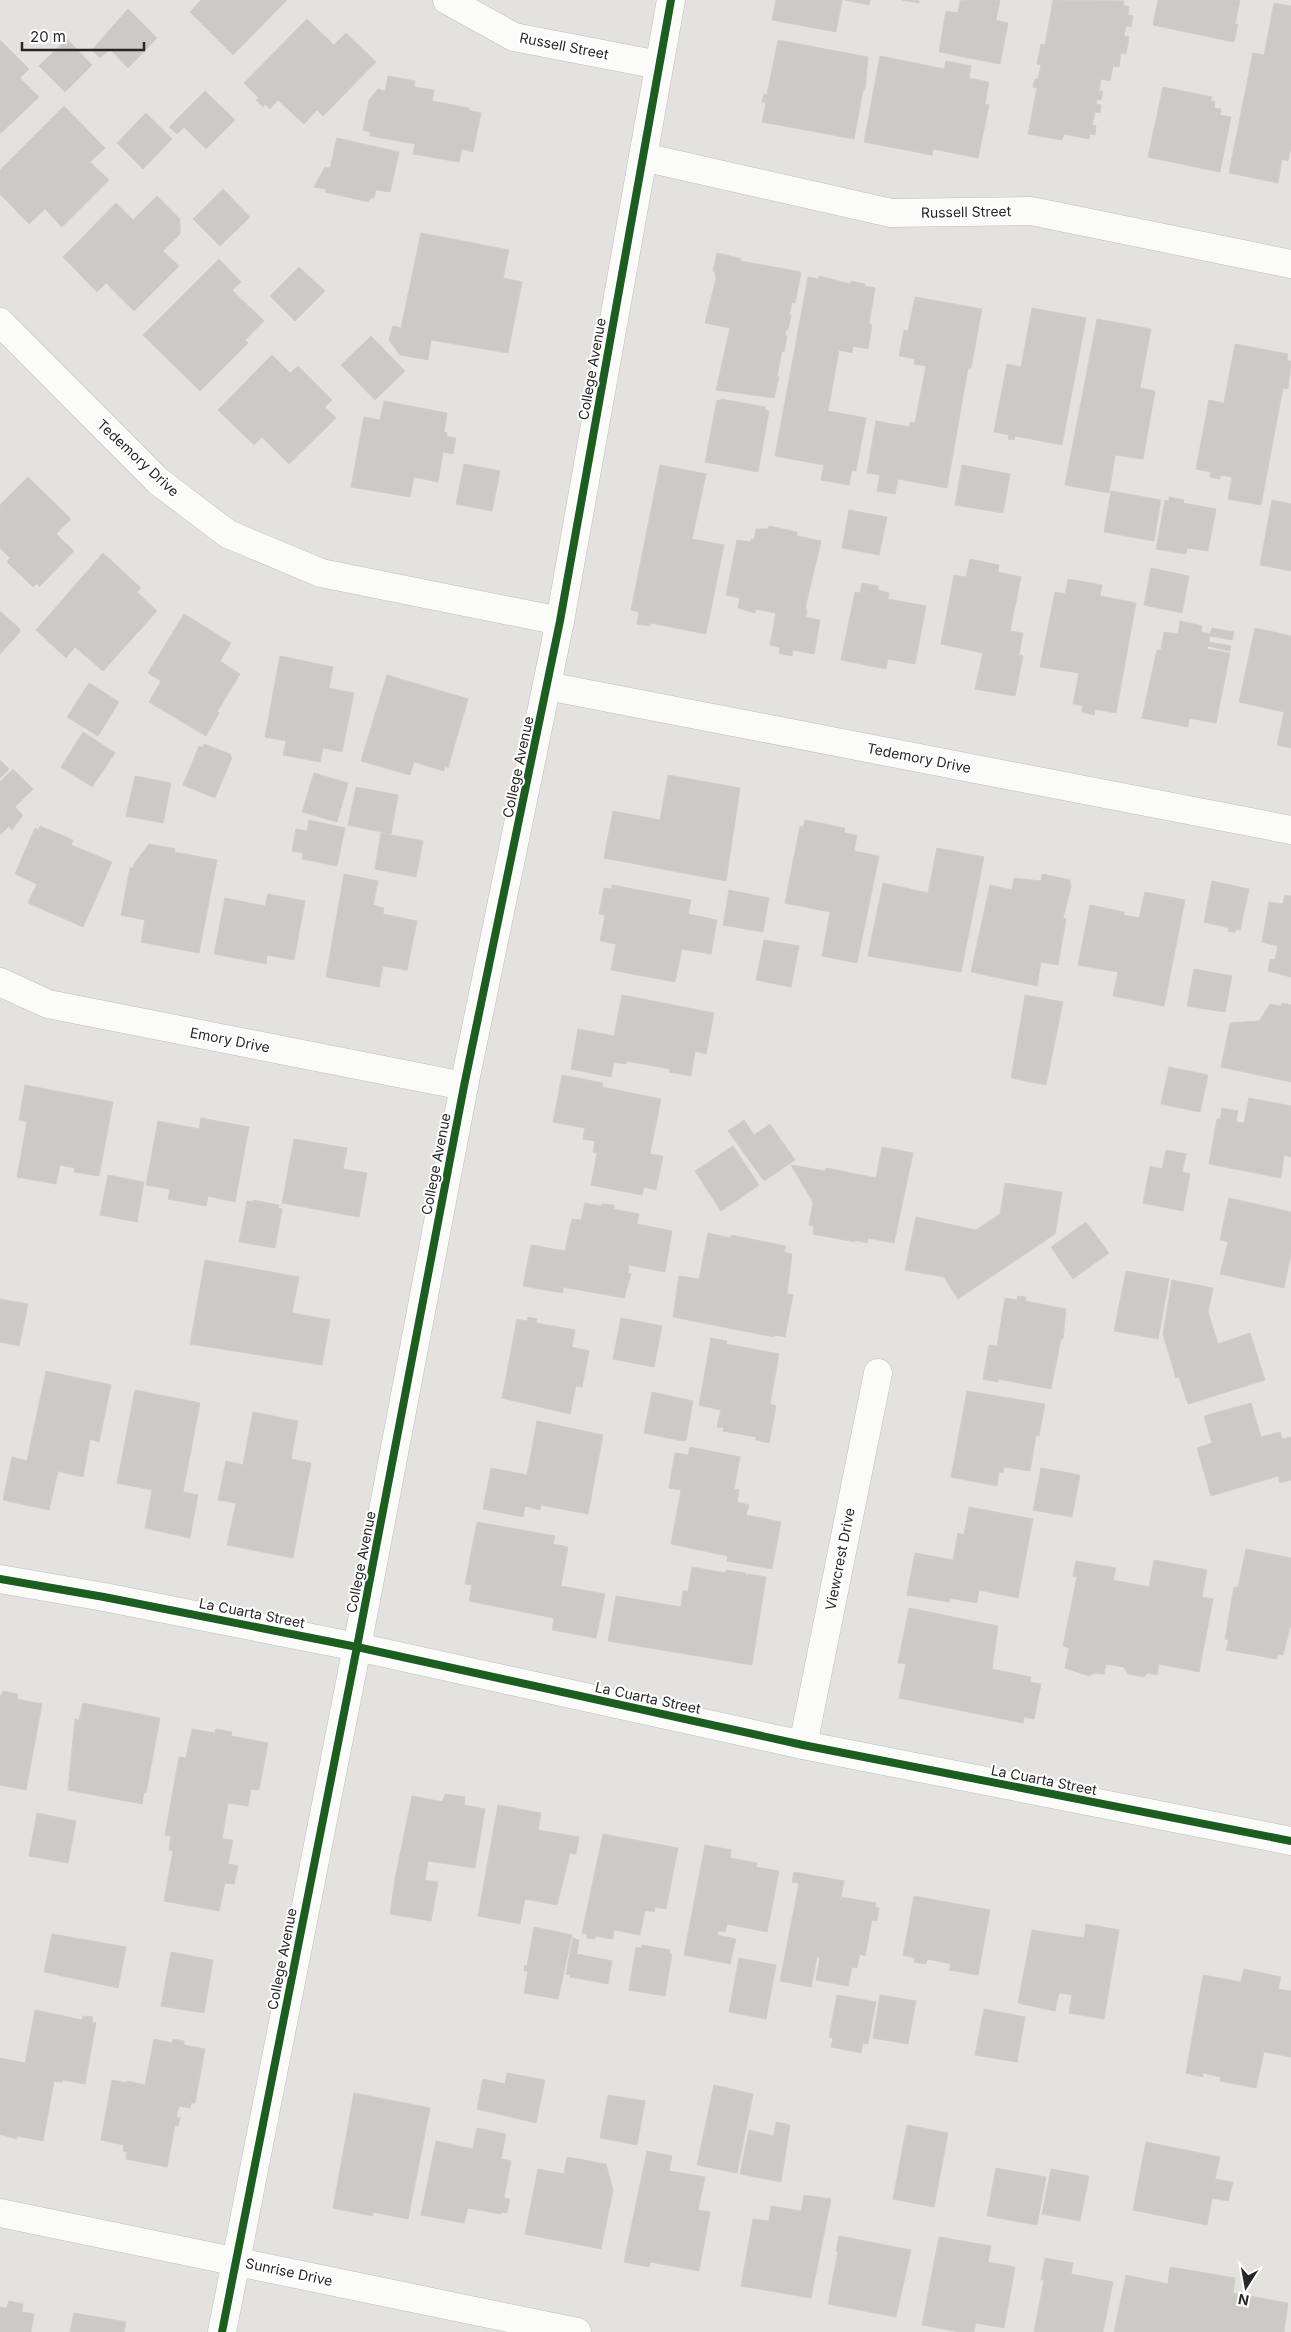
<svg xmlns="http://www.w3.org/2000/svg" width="1291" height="2332" font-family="Inter,sans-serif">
	<rect width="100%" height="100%" fill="#e4e2de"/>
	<path fill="#cccac7" stroke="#cfceca" d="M201 0H287L233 55 190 12Z
		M776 0H842L836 32 772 20Z
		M845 0H870L869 5Z
		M902 0H919V3Z
		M965 0H1000L996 20 1008 23 1000 64 939 52 946 11 958 13 960 1Z
		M1053 0 1124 1 1123 5 1129 7 1128 15 1133 16 1131 27 1126 26 1124 36 1129 37 1126 54 1121 53 1119 67 1113 66 1110 81 1101 79 1099 91H1103L1101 100 1097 99 1096 104 1101 105 1100 113 1095 112 1092 125 1096 126 1095 135 1090 134 1089 139 1064 134 1062 140 1028 134 1037 88 1033 87 1035 79H1038L1041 65 1037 64 1041 44 1045 45Z
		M1158 0H1240L1235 24H1238L1234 42 1153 25Z
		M1274 3 1291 6V147L1288 161 1282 159 1278 183 1229 173 1253 53 1264 55Z
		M128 9 157 38 128 68 110 49 100 58 92 50Z
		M307 19 334 45 346 33 376 62 323 116 317 110 304 124 278 100 270 109 265 104 263 107 256 100 259 98 244 83Z
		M67 39 92 65 65 92 39 66Z
		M0 40 29 69 20 78 39 97 0 134Z
		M778 40 868 57 865 90H863L854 139 762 122 766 102H762L764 94 767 95Z
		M880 56 944 69 946 61 971 66 969 78 989 82 985 104 989 105 978 158 933 149 932 155 864 142Z
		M388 76 415 81 414 87 434 90 432 101 469 108 468 110 481 113 473 152 462 149 459 162 413 154 415 144 370 136V132L363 130 369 100 378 89 385 91Z
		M1163 87 1212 97 1211 101H1215L1214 108 1221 109 1220 115 1231 117 1220 172 1148 157Z
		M205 91 235 120 206 149 184 127 177 134 169 127Z
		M64 106 105 148 90 162 109 180 62 227 45 209 29 224 0 194V170Z
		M146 113 172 139 143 169 117 143Z
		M337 138 399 152 390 192 376 190 374 198H370L369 202 325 192 326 189 314 187 325 167 330 168Z
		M223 189 250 217 220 246 193 219Z
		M157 196 180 219V234L163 251 179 266 134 311 106 283 97 292 63 257 116 203 133 220Z
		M421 233 509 250 503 278 522 282 508 353 431 340 428 360 400 355 389 340 393 326 401 328Z
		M717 253 734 257 741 259V261L801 272 795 303 792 302 789 315H791L788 330H786L785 335 787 336 784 352 782 351 777 377H779L774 398 716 390 730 328 705 323 716 279 715 272 713 271Z
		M219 259 241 282 232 290 264 321 245 340 248 343 200 391 143 335Z
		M299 267 325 291 295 321 270 296Z
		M819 276 851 284V281L865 284 864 286 875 288 869 324 872 325 868 349 853 346 852 353 839 350 828 411 866 418 856 471 852 470 849 485 821 480 824 465 775 456 808 277 819 279Z
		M915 297 982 309 971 368H968L947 488 898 479 895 494 877 491 880 475 867 473 876 421 909 427 910 422 915 423 926 366 914 364 915 359 899 356 904 330 908 331Z
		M1032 308 1086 318 1062 445 1015 436 1014 440 1008 439 1009 435 994 432 1007 364 1021 367Z
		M1097 319 1151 329 1140 388 1155 391 1143 459 1115 455 1109 493 1065 485Z
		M371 336 405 371 375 400 341 365Z
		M1235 344 1288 354 1287 361H1291L1288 389 1283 388 1261 505 1228 499 1232 477 1220 475V479L1210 477 1211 472 1196 469 1209 400 1224 403Z
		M272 355 290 373 298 366 332 400 325 407 336 418 289 464 262 437 254 445 218 410Z
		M721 399 765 407V410L769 411 758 472 705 462 717 400 721 401Z
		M384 401 447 413 444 432 447 433 446 436 456 438 453 454 443 452 438 482 414 477 410 497 351 487 364 417 380 420Z
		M464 464 500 471 492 511 456 504Z
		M660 465 706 474 692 539 724 545 706 634 651 623 650 626 637 624 639 612 631 610Z
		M962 465 1010 474 1003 513 955 505Z
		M28 477 71 519 56 534 74 551 39 587 37 583 33 587 7 562 10 558 0 548V505Z
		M1111 491 1161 500 1154 541 1104 532Z
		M1169 497 1184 500 1183 503 1216 509 1208 551 1187 548 1186 554 1156 549 1165 500 1169 501Z
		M1272 500 1291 504V571L1260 565Z
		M849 510 887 517 879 555 842 548Z
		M769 526 797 532V536L821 541 805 609H807L806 617 820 620 814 654 793 650 792 656 779 653 780 647 770 645 776 613 756 609 755 613 738 608 740 598 726 595 737 540 751 542V539L754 540 756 529H768Z
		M103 553 141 588 137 592 157 611 103 671 75 647 66 658 36 630Z
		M970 559 999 565 998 572 1021 577 1010 631 1023 633 1019 655 1023 656 1015 696 975 689 983 653 941 644 954 575 966 577Z
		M1151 568 1189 576 1182 613 1144 605Z
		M1068 579 1102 585 1100 596 1136 603 1116 713 1095 709 1094 715 1082 712 1083 706 1073 704 1079 673 1040 667 1055 592 1065 594Z
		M862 583 878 586V590L889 593 888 599 926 606 915 664 888 659 886 669 841 660 855 592 860 593Z
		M0 611 19 628 20 632 0 654Z
		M184 614 231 643 220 661 240 674 217 712 219 713 206 736 149 702 161 681 148 673Z
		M1180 621 1202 626 1201 632 1210 634 1212 628 1234 632 1232 640 1210 636 1209 642 1231 646 1230 651 1208 646 1207 649 1230 653 1216 723 1189 718 1188 727 1142 718 1157 650H1161L1164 632 1178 634Z
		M1255 628 1291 636V748L1277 745 1284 712 1239 702Z
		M280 656 333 667 329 688 354 693 342 752 323 748 320 762 283 755 286 741 265 737Z
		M387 675 468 699 448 768 445 766 444 771 414 762 410 775 361 761Z
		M89 683 119 702 98 736 67 717Z
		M83 732 115 753 92 787 61 767Z
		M204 744 230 754 232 758 215 798 183 785 199 746 202 748Z
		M0 760 9 769 0 778Z
		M13 769 33 789 15 807 23 815 12 830 9 826 0 835V782Z
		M314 773 348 783 337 822 302 812Z
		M668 775 740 788 726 881 604 858 613 811 660 820Z
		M135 776 171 783 163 823 126 816Z
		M356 787 398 795 391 834 348 825Z
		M309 820 345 828 337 866 302 859 303 853 292 851 296 829 307 831Z
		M805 820 845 828 844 833 857 835 854 851 879 856 857 963 822 956 830 912 785 903 800 826 803 827Z
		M40 826 73 840 71 845 112 862 83 927 28 903 37 884 15 874 35 828 38 830Z
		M381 833 423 841 416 877 375 869Z
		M149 844 175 849 174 852 217 860 199 953 141 942 145 920 121 915 130 868H133L134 864Z
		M937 848 984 857 961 972 868 956 883 883 928 893Z
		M344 874 378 881 373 905 384 908 383 914 417 921 407 970 383 966 379 987 326 977Z
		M1042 874 1070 880 1071 887 1063 918 1066 919 1058 965 1041 962 1037 986 971 972 990 885 1012 890 1014 878 1041 881Z
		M1212 881 1249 889 1240 930 1236 929 1235 932 1228 931 1229 928 1204 922Z
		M612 885 691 900 688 914 717 920 711 954 682 949 675 982 611 970 616 944 600 941 605 915 599 914 604 888 612 889Z
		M729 890 769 898 763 932 723 925Z
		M1145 892 1185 900 1164 1006 1113 996 1118 972 1078 965 1090 905 1124 912V915L1139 918Z
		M268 894 305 901 294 960 267 955 266 964 214 954 225 898 265 906Z
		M1285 895 1291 896V977L1268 971 1270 959 1275 960 1278 946 1262 942 1269 902 1283 904Z
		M764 940 799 946 791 987 756 980Z
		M1194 969 1232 976 1225 1012 1187 1006Z
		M622 995 714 1013 706 1054 695 1051 691 1076 669 1072 670 1069 627 1061 626 1064 614 1062 611 1077 571 1069 578 1029 614 1036Z
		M1025 995 1063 1002 1046 1085 1011 1078Z
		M1282 1003 1291 1005V1082L1221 1067 1230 1023 1259 1021 1270 1004 1281 1006Z
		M1169 1067 1208 1075 1200 1112 1161 1104Z
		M562 1075 603 1083 602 1087 661 1099 650 1154 663 1156 656 1190 644 1187 642 1195 591 1185 597 1153 593 1152 595 1141 583 1139 585 1128 553 1122Z
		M25 1085 113 1102 99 1176 74 1172 75 1168 60 1165 56 1184 17 1177 27 1122 19 1120Z
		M1249 1098 1291 1106V1157L1284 1155 1281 1178 1209 1164 1217 1119H1220L1222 1108 1238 1111 1236 1122 1244 1123Z
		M201 1118 249 1127 235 1202 208 1196 206 1206 168 1199 170 1189 146 1185 158 1121 199 1129Z
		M744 1120 754 1135 770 1124 795 1160 764 1181 728 1131Z
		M294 1139 347 1148 343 1169 367 1173 359 1217 282 1203Z
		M733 1146 759 1185 721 1211 695 1171Z
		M882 1147 913 1153 894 1243 868 1238 867 1243 855 1240V1242L813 1234 814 1226 809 1225 813 1202 791 1165 825 1171 826 1168 876 1178Z
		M1166 1150 1186 1154 1182 1172 1190 1174 1183 1211 1143 1203 1150 1166 1162 1169Z
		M108 1175 144 1182 137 1222 100 1215Z
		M1005 1183 1062 1192 1055 1234 958 1299 944 1277 905 1270 916 1217 976 1230 1000 1214Z
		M1229 1198 1291 1212V1254L1284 1288 1220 1274 1228 1242 1220 1240Z
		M253 1200 279 1205 278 1208 282 1209 275 1248 239 1242 247 1201 253 1202Z
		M585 1203 601 1206 602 1204 614 1205V1209L639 1214 637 1224 672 1231 665 1272 629 1265 628 1273 631 1274 624 1298 563 1287V1293L523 1286 531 1245 565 1251 572 1219 581 1220Z
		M1086 1222 1109 1253 1073 1279 1051 1247Z
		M708 1233 730 1238 731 1235 786 1246 784 1252 792 1254 787 1294 793 1295 785 1337 774 1335V1337L673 1317 679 1276 699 1279Z
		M205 1260 299 1277 292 1313 330 1320 322 1365 190 1344Z
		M1126 1271 1169 1279 1158 1339 1114 1331Z
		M1172 1280 1213 1288 1208 1312 1218 1344 1250 1333 1265 1380 1188 1404 1179 1377 1176 1378 1163 1334Z
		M1018 1296 1026 1297 1025 1301 1066 1309 1063 1339H1061L1051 1389 998 1379V1382L983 1379 989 1345 997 1346 1005 1298 1017 1300Z
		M0 1299 28 1304 19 1346 0 1342Z
		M528 1317 537 1319 536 1323 575 1330 572 1347 589 1351 582 1387 576 1386 570 1414 502 1398 517 1319 527 1321Z
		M621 1318 662 1326 654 1367 613 1359Z
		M711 1338 727 1341 726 1344 779 1354 770 1404 776 1406 769 1443 756 1440V1437L723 1431 724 1428 717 1427 721 1410 699 1405Z
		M46 1371 111 1385 99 1442 90 1439 83 1477 58 1471 49 1510 3 1500 12 1457 27 1461Z
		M135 1390 200 1403 183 1492 198 1495 190 1538 145 1528 152 1490 117 1483Z
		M967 1391 1045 1404 1039 1436 1036 1435 1030 1471 1004 1467 1003 1473 999 1472 997 1486 951 1477Z
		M652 1392 693 1401 686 1440 683 1441 644 1433Z
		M1251 1403 1261 1437 1280 1432 1282 1439 1291 1437V1480L1280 1483 1278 1476 1211 1496 1197 1448 1212 1443 1204 1416Z
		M253 1412 298 1421 291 1459 311 1463 293 1558 227 1545 236 1503 218 1500 226 1461 243 1465Z
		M537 1421 603 1435 588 1514 541 1505 540 1510 525 1506 523 1517 483 1509 491 1468 527 1475Z
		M690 1447 740 1457 734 1489 739 1490 737 1502 749 1505 746 1515 781 1522 772 1569 727 1561 728 1556 671 1544 681 1490 669 1488 675 1453 688 1455Z
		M1041 1468 1080 1475 1072 1517 1033 1510Z
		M969 1507 1033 1519 1018 1598 979 1590 977 1603 950 1598 949 1602 907 1595 915 1553 953 1560 958 1533 964 1535Z
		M477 1522 555 1536 553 1544 568 1547 561 1586 605 1594 596 1638 552 1630 554 1618 469 1601 472 1585 465 1584Z
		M1246 1549 1291 1558V1624L1283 1655 1278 1654 1277 1659 1226 1650 1229 1640 1225 1639 1234 1587H1238Z
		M1154 1560 1207 1570 1202 1597 1213 1599 1199 1672 1159 1664 1157 1675 1148 1673 1144 1677 1128 1674 1124 1667 1106 1664 1104 1674 1094 1673 1089 1676 1065 1668 1069 1648 1063 1646 1077 1577 1073 1576 1076 1561 1116 1568 1113 1580 1149 1587Z
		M692 1567 726 1573V1570L746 1573 747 1578 748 1574 766 1577 752 1665 608 1641 616 1596 681 1607 683 1591H688Z
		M909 1608 998 1626 992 1669 1031 1677 1030 1682 1041 1684 1034 1719 1024 1717 1023 1723 899 1698 906 1664 898 1663Z
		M3 1691 18 1694 17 1699 42 1704 26 1790 0 1785V1695H2Z
		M83 1703 160 1718 146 1793 144 1792 142 1804 68 1790 75 1719 79 1720Z
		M192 1729 215 1733 216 1729 232 1732 231 1736 268 1743 259 1790 251 1789 248 1806 228 1803 222 1839 233 1840 228 1864 238 1866 234 1884 225 1883 219 1911 164 1901 173 1851 169 1850 171 1836 165 1835 179 1757 186 1758Z
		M445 1794 465 1797 464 1805 485 1809 475 1868 428 1861 425 1880 438 1882 431 1921 390 1914 395 1879 412 1796 443 1802Z
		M498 1805 541 1813 538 1830 579 1837 576 1854 570 1853 557 1905 525 1899 520 1924 478 1916Z
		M37 1813 76 1821 68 1863 29 1856Z
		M603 1834 678 1848 666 1909 655 1907 654 1912 645 1910 640 1935 614 1930 613 1939 595 1936V1939L587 1938V1934L582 1933Z
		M705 1845 731 1850 730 1858 757 1863 756 1867 779 1871 767 1932 727 1924 725 1932 718 1931 717 1935 736 1939 730 1964 684 1955Z
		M794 1872 844 1881 841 1897 876 1903 875 1907 879 1908 877 1921 872 1920 865 1956 860 1954 857 1968 852 1967 848 1986 816 1980 820 1957H817L811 1987 780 1981 799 1883 792 1882Z
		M914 1896 990 1910 978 1975 949 1970 951 1964 927 1959 926 1964 914 1962 915 1958 903 1955Z
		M1086 1924 1119 1930 1104 2019 1069 2013 1072 1995 1059 1993 1055 2011 1018 2003 1032 1930 1084 1938Z
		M534 1927 572 1935 558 1999 524 1993 528 1971H524L525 1965 527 1966Z
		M52 1934 126 1947 118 1988 44 1972Z
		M573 1938 579 1940 577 1954 612 1961 608 1984 570 1977V1975L566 1974Z
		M642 1945 670 1950 669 1954H672L665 1996 629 1990 636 1947 641 1948Z
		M171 1952 213 1960 204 2013 161 2006Z
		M739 1958 776 1965 766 2019 729 2012Z
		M1244 1969 1281 1977 1278 1989 1291 1991V2057L1264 2052 1256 2088 1220 2081 1221 2077 1203 2073V2077L1186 2073 1203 1975 1241 1982Z
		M837 1995 876 2002 868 2044 863 2043 861 2053 831 2047 833 2038 829 2037Z
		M880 1995 916 2001 908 2044 873 2038Z
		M984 2009 1025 2017 1017 2062 975 2055Z
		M35 2010 82 2020 83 2016 93 2017 92 2022 96 2023 85 2084 63 2080 62 2082 54 2081 43 2141 17 2136 16 2139 0 2134V2058L25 2063Z
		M154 2039 172 2043 173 2039 184 2041V2045L205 2049 195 2103H191L190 2108 179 2106 176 2117 180 2118 178 2126 175 2125 167 2167 126 2159 127 2152 123 2151 124 2145 101 2140 112 2080 127 2083V2081L145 2085Z
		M507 2073 545 2080 536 2123 477 2109 483 2079 505 2084Z
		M714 2085 753 2094 737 2173 697 2165Z
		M354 2093 430 2108 408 2219 373 2212V2216L333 2208Z
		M608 2095 645 2101 637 2145 600 2138Z
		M776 2122 790 2125 781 2182 740 2174 749 2130 774 2136Z
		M907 2125 948 2133 934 2207 893 2199Z
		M477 2128 506 2134 501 2159 511 2161 504 2198 510 2199 507 2213 501 2212V2214L468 2208 464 2223 421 2215 436 2141 473 2149Z
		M1146 2142 1220 2157 1215 2179 1233 2182 1228 2201 1212 2198 1207 2225 1133 2210Z
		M647 2151 672 2156 669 2171 705 2177 698 2210 710 2212 699 2271 650 2262 649 2267 624 2262Z
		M567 2157 606 2164 613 2190 601 2249 525 2234 538 2169 564 2174Z
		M996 2168 1046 2177 1037 2225 987 2216Z
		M1051 2169 1089 2176 1080 2221 1042 2214Z
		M804 2195 831 2199 811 2298 741 2286 753 2219 769 2221 771 2206 801 2211Z
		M839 2236 911 2250 896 2317 828 2304 838 2251H836Z
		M939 2237 991 2246 988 2262 1015 2267 1004 2328 976 2323 974 2332H960L922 2325Z
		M1045 2258 1073 2263 1071 2274 1113 2282 1103 2332H1034L1044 2280H1041Z
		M1170 2267 1235 2278 1233 2293 1288 2303 1284 2332H1114L1126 2275 1168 2284Z
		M9 2301 23 2304 22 2312 34 2314 31 2332H0V2307L7 2308Z
		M74 2313 126 2322 124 2332H70Z"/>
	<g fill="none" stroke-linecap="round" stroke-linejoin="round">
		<g stroke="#bfbebf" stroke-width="29">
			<path id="street" d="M447 0 514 37 659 65
				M643 157 891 213 1031 211 1291 264
				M0 322 158 481 228 534 321 573 560 621
				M547 686 1291 830
				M0 982 48 1004 464 1086
				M803 1745 878 1373
				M0 2213 577 2332"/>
		</g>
		<g stroke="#bfbebf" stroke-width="29">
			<path id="secondary" d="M0 1579 104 1597 357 1647 803 1745 1291 1841
				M222 2332 357 1647 464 1086 560 621 671 0"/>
		</g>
		<use href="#street" stroke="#fbfbfa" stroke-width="28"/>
		<use href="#secondary" stroke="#fbfbfa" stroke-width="28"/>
		<g stroke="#fff" stroke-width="11">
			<path id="cycleway" d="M0 1579 104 1597 357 1647 803 1745 1291 1841
				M222 2332 357 1647 464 1086 560 621 671 0"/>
		</g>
		<use href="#cycleway" stroke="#1b5e20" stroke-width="8"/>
	</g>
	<g text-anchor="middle" stroke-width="4" stroke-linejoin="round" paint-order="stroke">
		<g font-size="14" fill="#272727" stroke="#fff">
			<text transform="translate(564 46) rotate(11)" y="5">Russell Street</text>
			<text transform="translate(966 212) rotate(-1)" y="5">Russell Street</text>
			<text transform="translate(592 369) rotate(-80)" y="5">College Avenue</text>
			<text transform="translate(138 458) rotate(43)" y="5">Tedemory Drive</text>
			<text transform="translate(919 758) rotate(11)" y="5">Tedemory Drive</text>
			<text transform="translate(518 767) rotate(-78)" y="5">College Avenue</text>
			<text transform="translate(230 1040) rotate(11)" y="5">Emory Drive</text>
			<text transform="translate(436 1164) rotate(-79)" y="5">College Avenue</text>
			<text transform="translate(840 1559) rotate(-79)" y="5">Viewcrest Drive</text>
			<text transform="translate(361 1562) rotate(-79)" y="5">College Avenue</text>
			<text transform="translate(252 1613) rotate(11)" y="5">La Cuarta Street</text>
			<text transform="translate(648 1698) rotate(12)" y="5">La Cuarta Street</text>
			<text transform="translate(1044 1780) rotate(11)" y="5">La Cuarta Street</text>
			<text transform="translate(282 1959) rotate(-79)" y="5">College Avenue</text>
			<text transform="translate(289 2272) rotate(12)" y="5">Sunrise Drive</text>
		</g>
	</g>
	<g transform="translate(1246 2287) rotate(191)" stroke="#ffffff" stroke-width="4" paint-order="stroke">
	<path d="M0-4L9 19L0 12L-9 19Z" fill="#272727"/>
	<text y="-8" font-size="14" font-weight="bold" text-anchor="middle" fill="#272727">N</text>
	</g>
	<path d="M22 42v8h122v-8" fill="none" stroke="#272727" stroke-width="2.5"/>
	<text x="30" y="42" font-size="15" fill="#272727" stroke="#ffffff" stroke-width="4" paint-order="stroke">20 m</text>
</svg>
